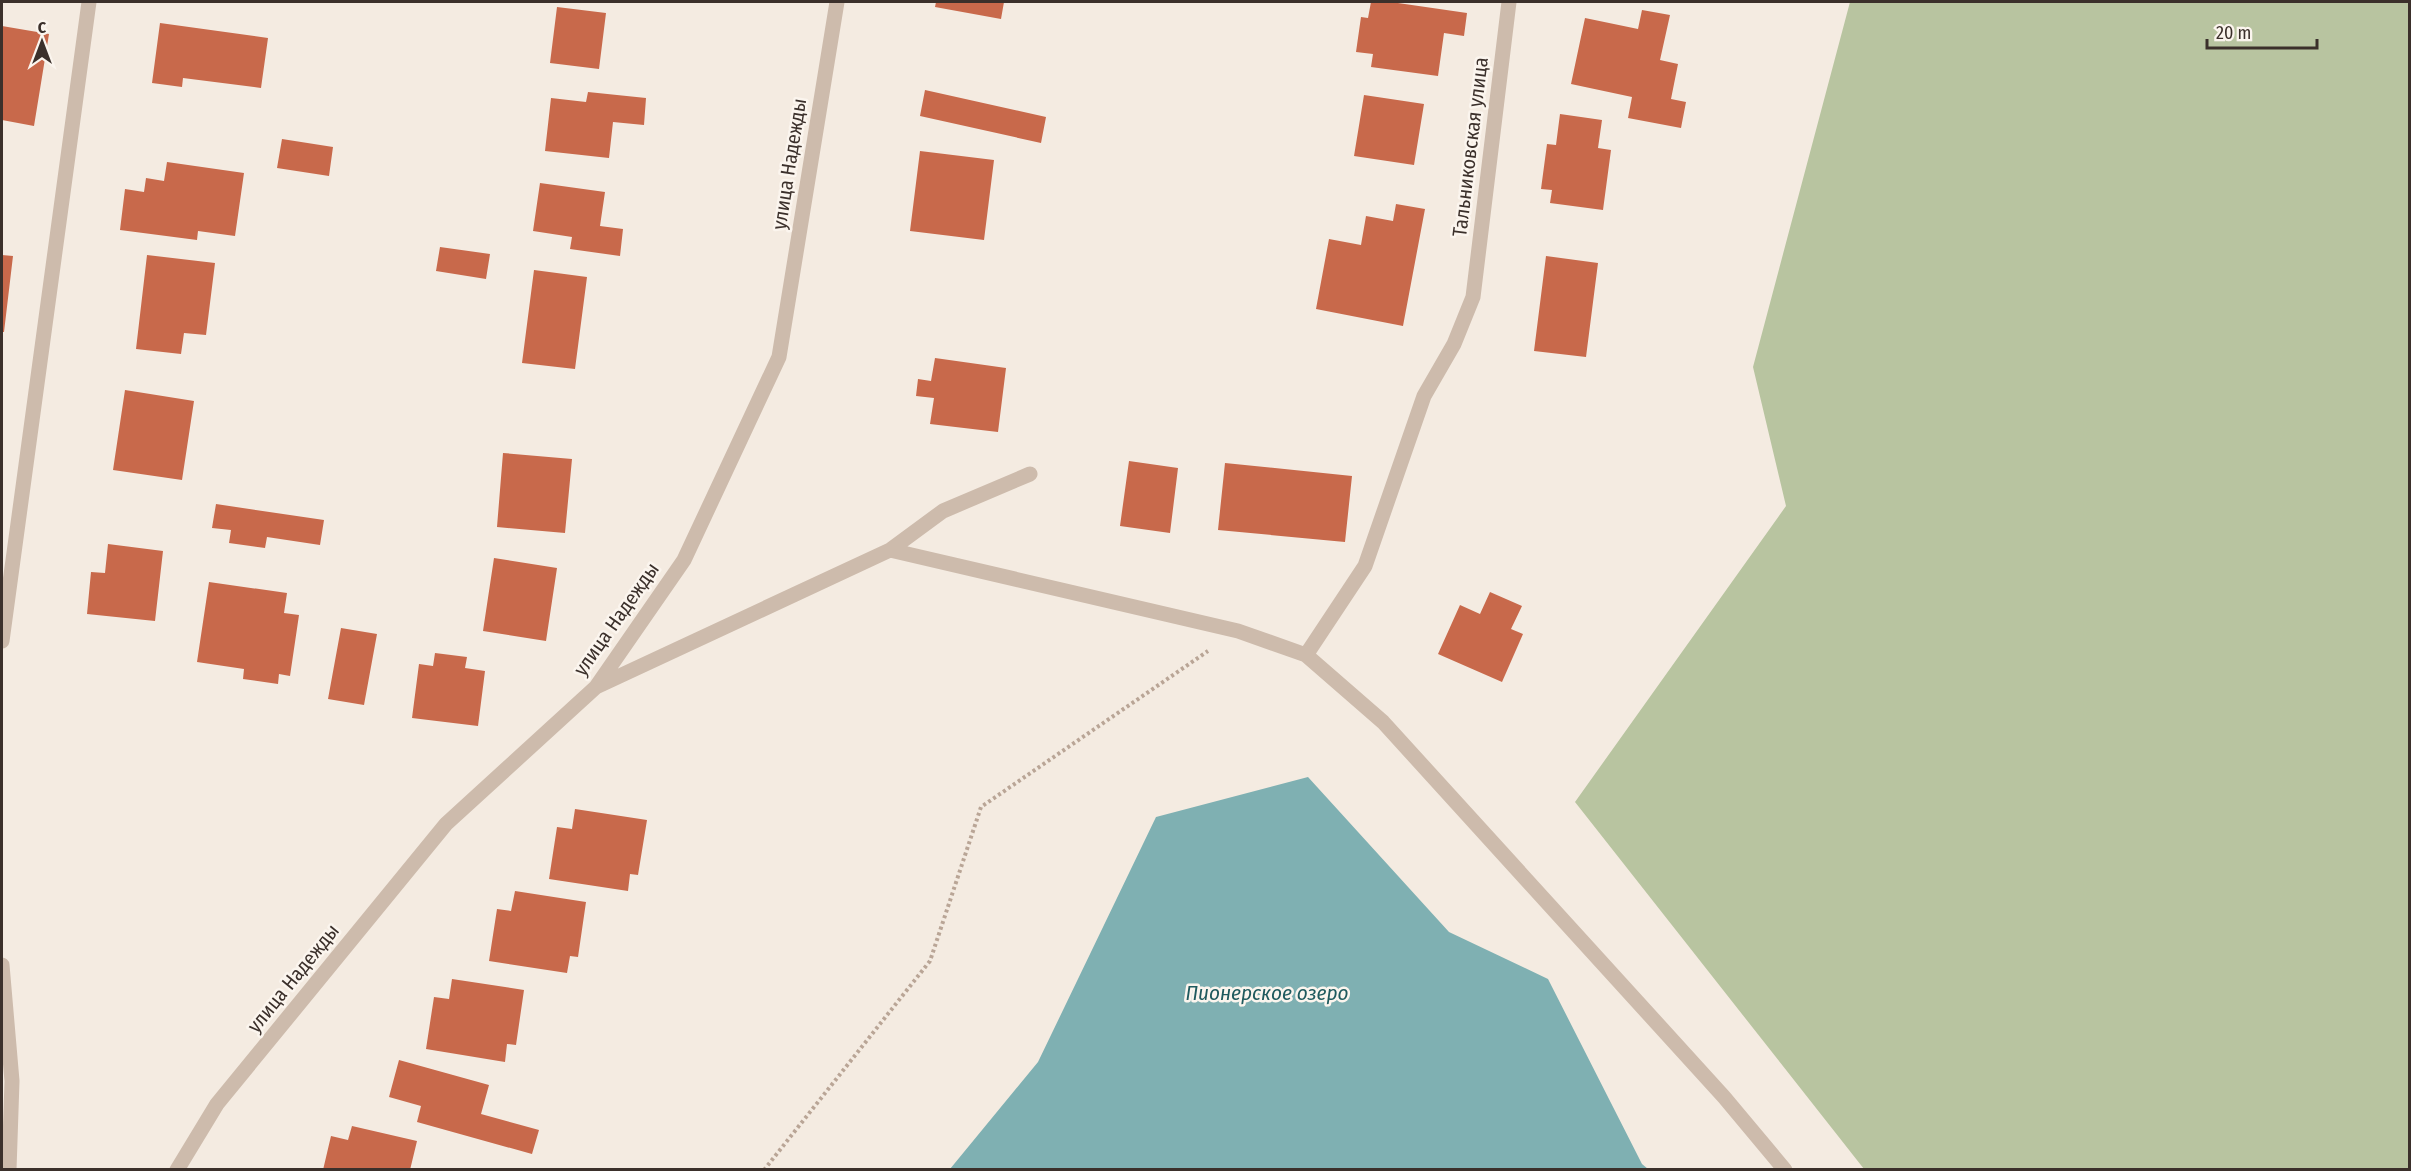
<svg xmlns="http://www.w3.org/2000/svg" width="2411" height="1171" font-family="'Fira Sans Condensed',sans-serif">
	<rect width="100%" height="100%" fill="#f4ebe1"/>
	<path fill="#b8c4a0" d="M1850 2H2409V1169H1864L1575 802 1786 506 1753 367Z"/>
	<path fill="#7fb0b2" d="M1308 777 1449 932 1548 979 1642 1164 1648 1169H950L1038 1062 1156 817Z"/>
	<path fill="#c8694b" d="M936 2H1004L1001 19 935 7Z
		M1371 2H1391L1467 13 1464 36 1444 33 1438 76 1371 67 1373 54 1356 52 1361 17 1368 18Z
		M557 7 606 13 599 69 550 63Z
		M1642 10 1670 15 1660 60 1678 64 1671 99 1686 102 1681 128 1628 118 1632 97 1571 84 1585 18 1638 29Z
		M160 23 268 38 261 88 183 78 182 87 152 83Z
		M2 26 49 34 34 126 2 120Z
		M925 90 1046 117 1041 143 920 116Z
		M588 92 646 98 644 125 613 122 609 158 545 151 551 98 586 102Z
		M1364 95 1424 104 1414 165 1354 156Z
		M1560 114 1602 120 1598 148 1611 150 1603 210 1550 203 1552 190 1541 189 1547 144 1556 145Z
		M282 139 333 147 329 176 277 168Z
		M920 151 994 160 984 240 910 231Z
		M167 162 244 173 235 236 198 231 197 240 120 230 125 189 144 192 146 178 164 181Z
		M540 183 605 192 600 226 623 229 620 256 570 249 572 237 533 231Z
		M1396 204 1425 209 1403 326 1316 309 1329 239 1361 245 1366 216 1393 221Z
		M440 247 490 254 486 279 436 271Z
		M2 255 13 256 4 332H2Z
		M147 255 215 263 206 335 184 333 181 354 136 349Z
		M1546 256 1598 263 1586 357 1534 351Z
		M534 270 587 277 575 369 522 363Z
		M935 358 1006 368 998 432 930 424 934 398 916 396 918 379 931 381Z
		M125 390 194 401 182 480 113 470Z
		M503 453 572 459 565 533 497 527Z
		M1129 461 1178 468 1170 533 1120 526Z
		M1225 463 1352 476 1345 542 1218 530Z
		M216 504 324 520 320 545 267 537 265 548 229 543 231 530 212 528Z
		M108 544 163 551 155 621 87 614 91 572 105 573Z
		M494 558 557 568 546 641 483 631Z
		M209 582 287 593 284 613 299 615 290 676 279 674 278 684 243 679 244 669 197 662Z
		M1490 592 1522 606 1511 629 1523 634 1502 682 1438 654 1460 605 1480 614Z
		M341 628 377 634 364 705 328 699Z
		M435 653 467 657 465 668 485 671 478 726 412 718 419 664 433 666Z
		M575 809 647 820 638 875 630 874 628 891 549 879 557 827 572 829Z
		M515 891 586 902 578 957 570 956 567 973 489 961 497 909 511 911Z
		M452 979 524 990 516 1045 507 1044 505 1062 426 1049 434 997 449 999Z
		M399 1060 489 1085 481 1114 539 1130 532 1154 417 1122 421 1106 389 1097Z
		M352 1126 417 1141 410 1170H323L331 1136 348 1140Z"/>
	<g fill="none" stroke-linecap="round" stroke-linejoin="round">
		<path stroke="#b9a596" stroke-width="4" stroke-dasharray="3 3" stroke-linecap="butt" d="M764 1170 930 961 981 807 1208 651"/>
		<path stroke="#cdbbac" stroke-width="15" d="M890 550 1238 631 1306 655 1383 722 1724 1097 1785 1170
			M2 641 89 2
			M1306 655 1365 566 1424 396 1454 344 1473 297 1509 2
			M596 687 890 550 943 511 1030 474
			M2 965 12 1081 9 1170
			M177 1170 217 1104 446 824 596 687 684 560 779 357 837 2"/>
	</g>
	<g text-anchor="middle" stroke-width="5" stroke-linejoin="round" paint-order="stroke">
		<g font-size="20" fill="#3b302b" stroke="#fbf5ee">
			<text transform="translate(1470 147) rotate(-83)" y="7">Тальниковская улица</text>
			<text transform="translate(789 164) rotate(-81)" y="7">улица Надежды</text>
			<text transform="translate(616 619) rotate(-55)" y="7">улица Надежды</text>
			<text transform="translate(293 978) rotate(-51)" y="7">улица Надежды</text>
		</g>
		<g font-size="21" font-style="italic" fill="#1f5a5e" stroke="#fbf5ee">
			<text x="1267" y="1000">Пионерское озеро</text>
		</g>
	</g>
	<rect width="2411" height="1171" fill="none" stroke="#3b302b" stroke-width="6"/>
	<g transform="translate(42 42)" stroke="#fbf5ee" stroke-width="4.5" paint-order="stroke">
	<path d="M0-4.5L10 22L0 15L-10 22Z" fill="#3b302b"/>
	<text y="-9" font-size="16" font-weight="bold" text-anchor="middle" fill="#3b302b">С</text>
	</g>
	<path d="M2207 39v9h110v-9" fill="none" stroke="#3b302b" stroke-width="3"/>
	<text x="2216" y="39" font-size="18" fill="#3b302b" stroke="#fbf5ee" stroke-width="4.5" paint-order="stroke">20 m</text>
</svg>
